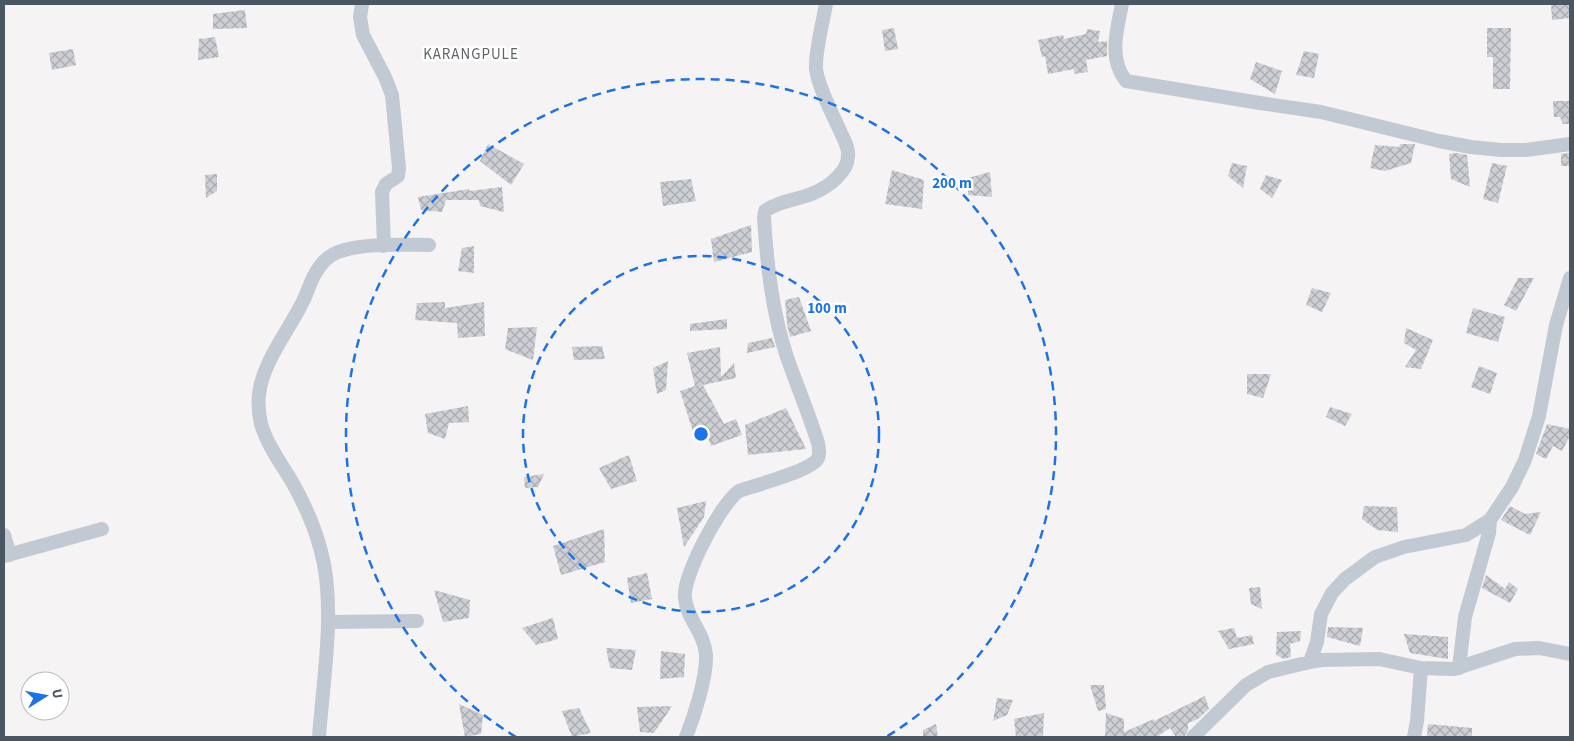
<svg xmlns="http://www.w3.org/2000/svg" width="1574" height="741" font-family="'Source Sans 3',sans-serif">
	<defs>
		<pattern id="building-cross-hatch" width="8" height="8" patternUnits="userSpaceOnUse" patternTransform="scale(1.25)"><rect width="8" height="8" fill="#cdcfd5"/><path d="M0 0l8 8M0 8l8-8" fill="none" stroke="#a8abb0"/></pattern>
	</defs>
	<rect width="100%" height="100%" fill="#f5f3f3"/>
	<path fill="url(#building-cross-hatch)" d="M1551 4H1570V18L1552 20Z
		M245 10 247 28 213 29V14Z
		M894 28 898 49 885 51 882 30Z
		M1487 28H1511L1510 89H1493V57H1487Z
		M1087 29 1100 31 1098 42 1107 41V56L1086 60 1088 72 1074 74V69L1048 74 1045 56 1042 57 1038 40 1063 35 1064 39 1086 34Z
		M215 37 219 57 198 60 199 39Z
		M73 49 76 65 52 70 49 53Z
		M1304 51 1319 54 1314 78 1296 75Z
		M1256 62 1282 71 1275 94 1250 79Z
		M1553 101H1570V124H1563L1560 117H1554Z
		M488 144 524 164 511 185 480 161Z
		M1400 144H1415L1411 163 1385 171 1370 168 1375 145 1399 147Z
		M1456 153 1467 155 1470 187 1451 179 1449 154Z
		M1570 153V166H1561V154Z
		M1232 163 1247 166 1243 188 1228 176Z
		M1492 163 1507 166 1498 203 1483 199Z
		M892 170 924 180 922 209 885 204Z
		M990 172 992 197 968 195V178Z
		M217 174V191L206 198 205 175Z
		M1266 175 1282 180 1272 198 1260 189Z
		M691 179 696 201 663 206 660 182Z
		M502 187 504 212 480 206 479 200H446L442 212 421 210 418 197 469 189 470 191Z
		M751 225 752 252 714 262 711 239Z
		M474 246V273L458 271 462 248Z
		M1518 278H1534L1516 311 1504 305Z
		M1312 288 1331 293 1322 312 1306 305Z
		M799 297 811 331 790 337 787 324 785 300Z
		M445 302V308L484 302 485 336 458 338 457 323 415 320 417 303Z
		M1473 308 1505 317 1498 342 1466 333Z
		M727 319V329L690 331V324Z
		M537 327 533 360 505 349 508 328Z
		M1406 328 1433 340 1421 369 1405 367 1416 350 1404 343Z
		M772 338 775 347 747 353 748 343Z
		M602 346 605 359 574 360 572 347Z
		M720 347 721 377 734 363 736 378 703 385 724 424 736 419 742 435 711 446 706 431 696 441 680 391 695 386 687 353Z
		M668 361 666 390 657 394 653 368Z
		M1479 366 1497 373 1490 394 1471 387Z
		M1247 374H1271L1263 398 1247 394Z
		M468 406 469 422 449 423 445 439 428 433 425 414Z
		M1330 407 1352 414 1345 426 1326 417Z
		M786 408 806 449 748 455 745 425Z
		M1547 424 1570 429V436L1562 451 1553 446 1546 459 1536 454Z
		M629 455 637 481 611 489 599 468Z
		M544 474 538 487 525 488 524 477Z
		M706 501 704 517 684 547 677 508Z
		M1364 506 1397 507 1398 532 1377 530 1362 519Z
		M1510 506 1525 514 1541 512 1530 535 1501 520Z
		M604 529 605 562 561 575 553 546Z
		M647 573 652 599 631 603 627 578Z
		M1486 575 1505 589 1509 582 1518 589 1510 603 1482 588Z
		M1260 587 1262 609 1251 604 1249 588Z
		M434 590 470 600 469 618 443 622Z
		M553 618 558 639 536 645 522 628Z
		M1328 627 1363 628 1360 646 1327 637Z
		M1234 628 1237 638 1252 635 1254 644 1229 649 1218 631Z
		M1301 631 1300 641 1290 644 1291 657 1284 659 1276 655 1277 632Z
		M1404 634 1448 637V659L1410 653Z
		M606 648 636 650 632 670 610 668Z
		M661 651 685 654 684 677 660 679Z
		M1090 685H1104L1106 709 1098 711Z
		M1205 696 1209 709 1198 719 1188 723V730L1184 737H1176L1170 728 1157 737H1105L1106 713 1124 719V732L1154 719V721Z
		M997 698 1013 700 1007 715 993 721Z
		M459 704 483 715 481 734 465 737Z
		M672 706 654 733 640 732 637 707Z
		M579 708 591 733 572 737 562 711Z
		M1044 713 1043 737H1016L1014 719Z
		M936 724 938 737H923V730Z
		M1428 724 1472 728V737H1433L1427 736Z"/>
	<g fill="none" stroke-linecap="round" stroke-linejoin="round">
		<path stroke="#c1cad2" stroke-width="14" d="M362 4 360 17 363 35 385 77 392 95 399 168 398 176 386 184 382 192 384 246
			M1122 4C1117 30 1108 58 1126 81L1260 103 1321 112 1439 141 1471 147 1501 150H1526L1570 144
			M4 535 10 555
			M4 556 102 529
			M329 622 417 621
			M1310 662 1317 642 1321 614 1332 593 1345 579 1375 557 1404 547 1466 535 1490 520 1512 487 1525 460 1539 416 1556 325 1570 278
			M1459 668 1465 617 1489 533 1490 520
			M319 737C323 681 334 619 324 564 318 534 306 506 291 480 280 462 267 444 261 424 259 415 258 403 259 394 263 362 287 333 301 305 307 295 309 284 315 274 319 267 325 259 332 255 354 242 404 245 429 245
			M686 737C694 717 707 677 706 655 704 631 687 620 685 598 682 577 721 503 739 491 755 485 812 471 818 458 820 454 819 448 818 443 809 414 797 386 787 357 772 312 767 264 764 218L765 211C780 200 800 200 816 192 829 186 848 172 848 156 849 152 847 148 846 144 838 125 818 88 816 69 815 51 823 22 826 4
			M1193 737 1246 685 1268 672 1310 662 1322 660 1379 659 1421 668 1454 669 1515 649 1539 648 1570 654
			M1414 737 1417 721 1421 668"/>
	</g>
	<g fill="none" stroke="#1a73e8" stroke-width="2.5" stroke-dasharray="9 6">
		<circle cx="701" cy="434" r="178"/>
		<path d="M516 737A355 355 0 1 1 886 737"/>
	</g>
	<g text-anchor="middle" stroke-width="5" stroke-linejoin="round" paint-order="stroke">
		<g font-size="15" letter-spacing="1" fill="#5f6368" stroke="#fff">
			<text x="471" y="59">KARANGPULE</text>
		</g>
	</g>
	<circle cx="701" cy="434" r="8" fill="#1a73e8" stroke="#fff" stroke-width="2.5"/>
	<g font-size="15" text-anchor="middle" font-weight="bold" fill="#1a73e8" stroke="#fff" stroke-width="5" stroke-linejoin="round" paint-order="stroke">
		<text x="952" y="188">200 m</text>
		<text x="827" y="313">100 m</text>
	</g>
	<rect width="1574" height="741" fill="none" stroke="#4a5661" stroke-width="10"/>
	<g transform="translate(45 696) rotate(79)"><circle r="24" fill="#ffffff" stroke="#b7bbc0"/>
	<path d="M0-4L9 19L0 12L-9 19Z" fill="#1a73e8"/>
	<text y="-8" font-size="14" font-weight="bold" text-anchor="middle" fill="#4a5661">U</text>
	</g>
</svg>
